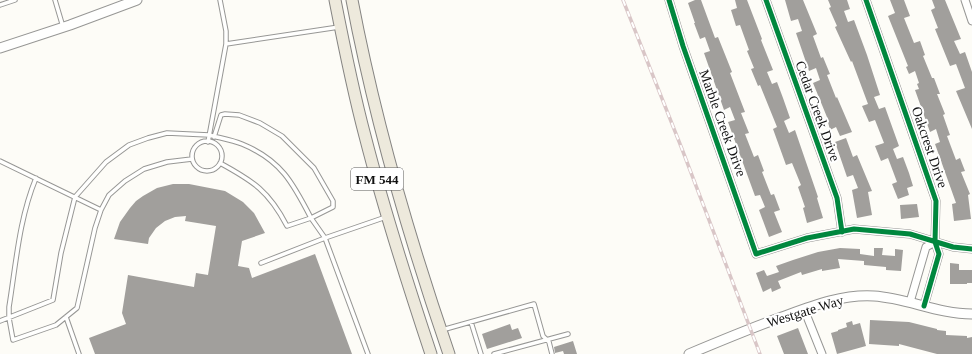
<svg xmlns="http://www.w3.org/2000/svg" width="972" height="354" font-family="'Times New Roman',serif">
	<rect width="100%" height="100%" fill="#fdfcf7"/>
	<path fill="#a19f9c" d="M695 0H701L715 38 718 37 732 72 730 73 745 112 741 113 749 133 745 134 754 157 758 155 764 171 762 172 771 195 774 194 780 210 774 212 782 232 769 237 759 210 765 207 760 195 755 196 728 122 735 120 730 107 724 110 704 53 710 51 705 37 700 39 694 23H695L688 3Z
		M735 0H747L762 39 761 40 773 70 767 72 772 84 777 82 783 98 790 118 784 121 789 133 795 130 818 197 817 198 823 218 807 223 803 208 805 207 798 187 801 185 792 163 786 165 773 129 777 127 760 85 758 86 751 69 754 68 747 51 749 50 740 25 736 26 731 10 737 8Z
		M785 0H803L817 34 813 36 821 58 823 57 830 74 827 75 836 98 837 97 852 132 840 136 836 127 830 130 828 122H829L813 83 820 80 816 68 809 71 796 33 802 31 798 19 791 21Z
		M828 0H847L850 9 844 11 848 22 854 20 867 55 880 95 874 97 879 109 885 107 899 146 893 149 897 159 903 157 909 173 913 186 907 188 909 195 898 199 892 184 897 182 888 158 881 161 875 146 884 143 875 120 869 122 862 106 868 104 852 61 851 62 835 27 837 26 829 8 831 7Z
		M890 0H904L910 16 904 18 914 43 920 41 925 55 923 56 932 78H934L940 94H937L945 114 943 115 950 135 947 136 956 160 960 158 965 171 961 172 970 194 968 195 971 219 954 221 952 204 956 203 935 144 940 142 936 129 930 132 915 90 919 89 917 84 919 83 915 71 909 74 906 67 908 66 888 16 895 13Z
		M932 0H945L961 39 954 41 960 54 965 52 972 72V129L956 91 965 88 956 64 950 66 935 29 938 28 931 10 935 8Z
		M846 138 853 157 857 155 872 191 868 192 872 215 857 218 852 190 858 188 853 175 847 177 835 142Z
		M173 184H189L225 191 243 202 254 213 265 233 242 241 238 266 249 268 252 278 315 254 352 354H95L89 338 126 324 122 313 128 275 194 287 196 273 208 275 216 226 185 221 186 216 175 217 165 221 156 228 149 238 148 244 114 239 120 222 130 208 136 201 143 196 157 188Z
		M917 204 919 217 901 219 900 205Z
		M840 248 860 249V254L874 256V248H883L882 255 895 256V249L903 250 901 271 886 270V267L864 265V261L838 259 840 268 822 271V269L802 275 801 272 778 281 781 288 772 292 771 288 763 292 756 273 764 270 767 276 779 272 776 266 793 260 818 252Z
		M950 263 959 264V270H972V283H967V284H950Z
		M870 320 909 322 937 329V330L946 331V335L967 336V338L972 337V354H937L899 344V346L869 344Z
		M852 321 853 325 860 323 866 346 837 354 831 333 838 331V330L847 327 846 323Z
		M510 324 512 330 518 328 522 338 487 349 482 334Z
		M798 328 808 354H784L777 336Z
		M573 341 577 354H564L563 351 555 353 554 347Z"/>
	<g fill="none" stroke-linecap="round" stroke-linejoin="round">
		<g stroke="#979795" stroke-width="5.5">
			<path id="service" d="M55 0 63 27
				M0 5 15 0
				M226 44 339 27
				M192 156a15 15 0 1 1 30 0a15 15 0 1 1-30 0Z
				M208 142 226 44V31L220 0
				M0 161 101 210
				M220 163C253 181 269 191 287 226L311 218 325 238 386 217
				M36 178C19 219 16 264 9 307V318L13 340 56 325 77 308 95 228 101 210 109 195 125 181 144 169 167 162 192 159
				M261 263 325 238 368 354
				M66 317 79 354
				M0 321 53 300 61 253 75 197 106 162 129 145 148 138 167 133 209 135C220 138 232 140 242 144 281 160 293 183 311 218L333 207V201L314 168 282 136 260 123 239 115 225 114 221 115 214 137
				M471 322 481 354
				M442 330 534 304 543 336 549 342 552 354
				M494 354 568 334"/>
		</g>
		<g stroke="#979795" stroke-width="9">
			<path id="minor" d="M669 0 683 46 756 254 807 238 854 229 910 234 953 247 972 249
				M766 0 837 198 842 232
				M866 0 936 201 935 242 939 254 924 306
				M965 0 972 21
				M910 302 926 247 935 242
				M804 309 822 354"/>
		</g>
		<g stroke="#979795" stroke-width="11">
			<path id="tertiary" d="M0 48 70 25 137 0
				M689 354C720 341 751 328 782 317 812 306 842 294 874 296 907 298 938 314 972 314"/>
		</g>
		<g stroke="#858482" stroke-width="13">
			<path id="primary" d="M335 0C344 46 353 91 365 136 384 210 407 282 431 354
				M352 0C375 121 409 238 449 354"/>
		</g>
		<use href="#service" stroke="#fffffe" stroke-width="3.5"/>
		<use href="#minor" stroke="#fffffe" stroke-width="7"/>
		<use href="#tertiary" stroke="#fffffe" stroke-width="9"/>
		<use href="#primary" stroke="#ede9dc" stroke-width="11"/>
		<g stroke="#d9c6c7" stroke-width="3.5">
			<path id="rail" d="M623 0 682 149 760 354"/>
		</g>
		<use href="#rail" stroke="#fff" stroke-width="2" stroke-dasharray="6" stroke-linecap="butt"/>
		<g stroke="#fff" stroke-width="8">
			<path id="cycleway" d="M669 0 683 46 756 254 807 238 854 229 910 234 953 247 972 249
				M766 0 837 198 842 232
				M866 0 936 201 935 242 939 254 924 306"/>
		</g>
		<use href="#cycleway" stroke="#00873e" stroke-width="5"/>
	</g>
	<g text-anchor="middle" stroke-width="4" stroke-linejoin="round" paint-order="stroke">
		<rect fill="#fff" stroke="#585858" stroke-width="1" x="351" y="168" width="52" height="22" rx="3"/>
		<g font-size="13" font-weight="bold" fill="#111">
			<text x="377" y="184">FM 544</text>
		</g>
		<g font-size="14" fill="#111" stroke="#fff">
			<text transform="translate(818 111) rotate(70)" y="5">Cedar Creek Drive</text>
			<text transform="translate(723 123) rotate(70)" y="5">Marble Creek Drive</text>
			<text transform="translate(930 147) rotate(71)" y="5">Oakcrest Drive</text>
			<text transform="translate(805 311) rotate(-17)" y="5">Westgate Way</text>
		</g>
	</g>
</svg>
